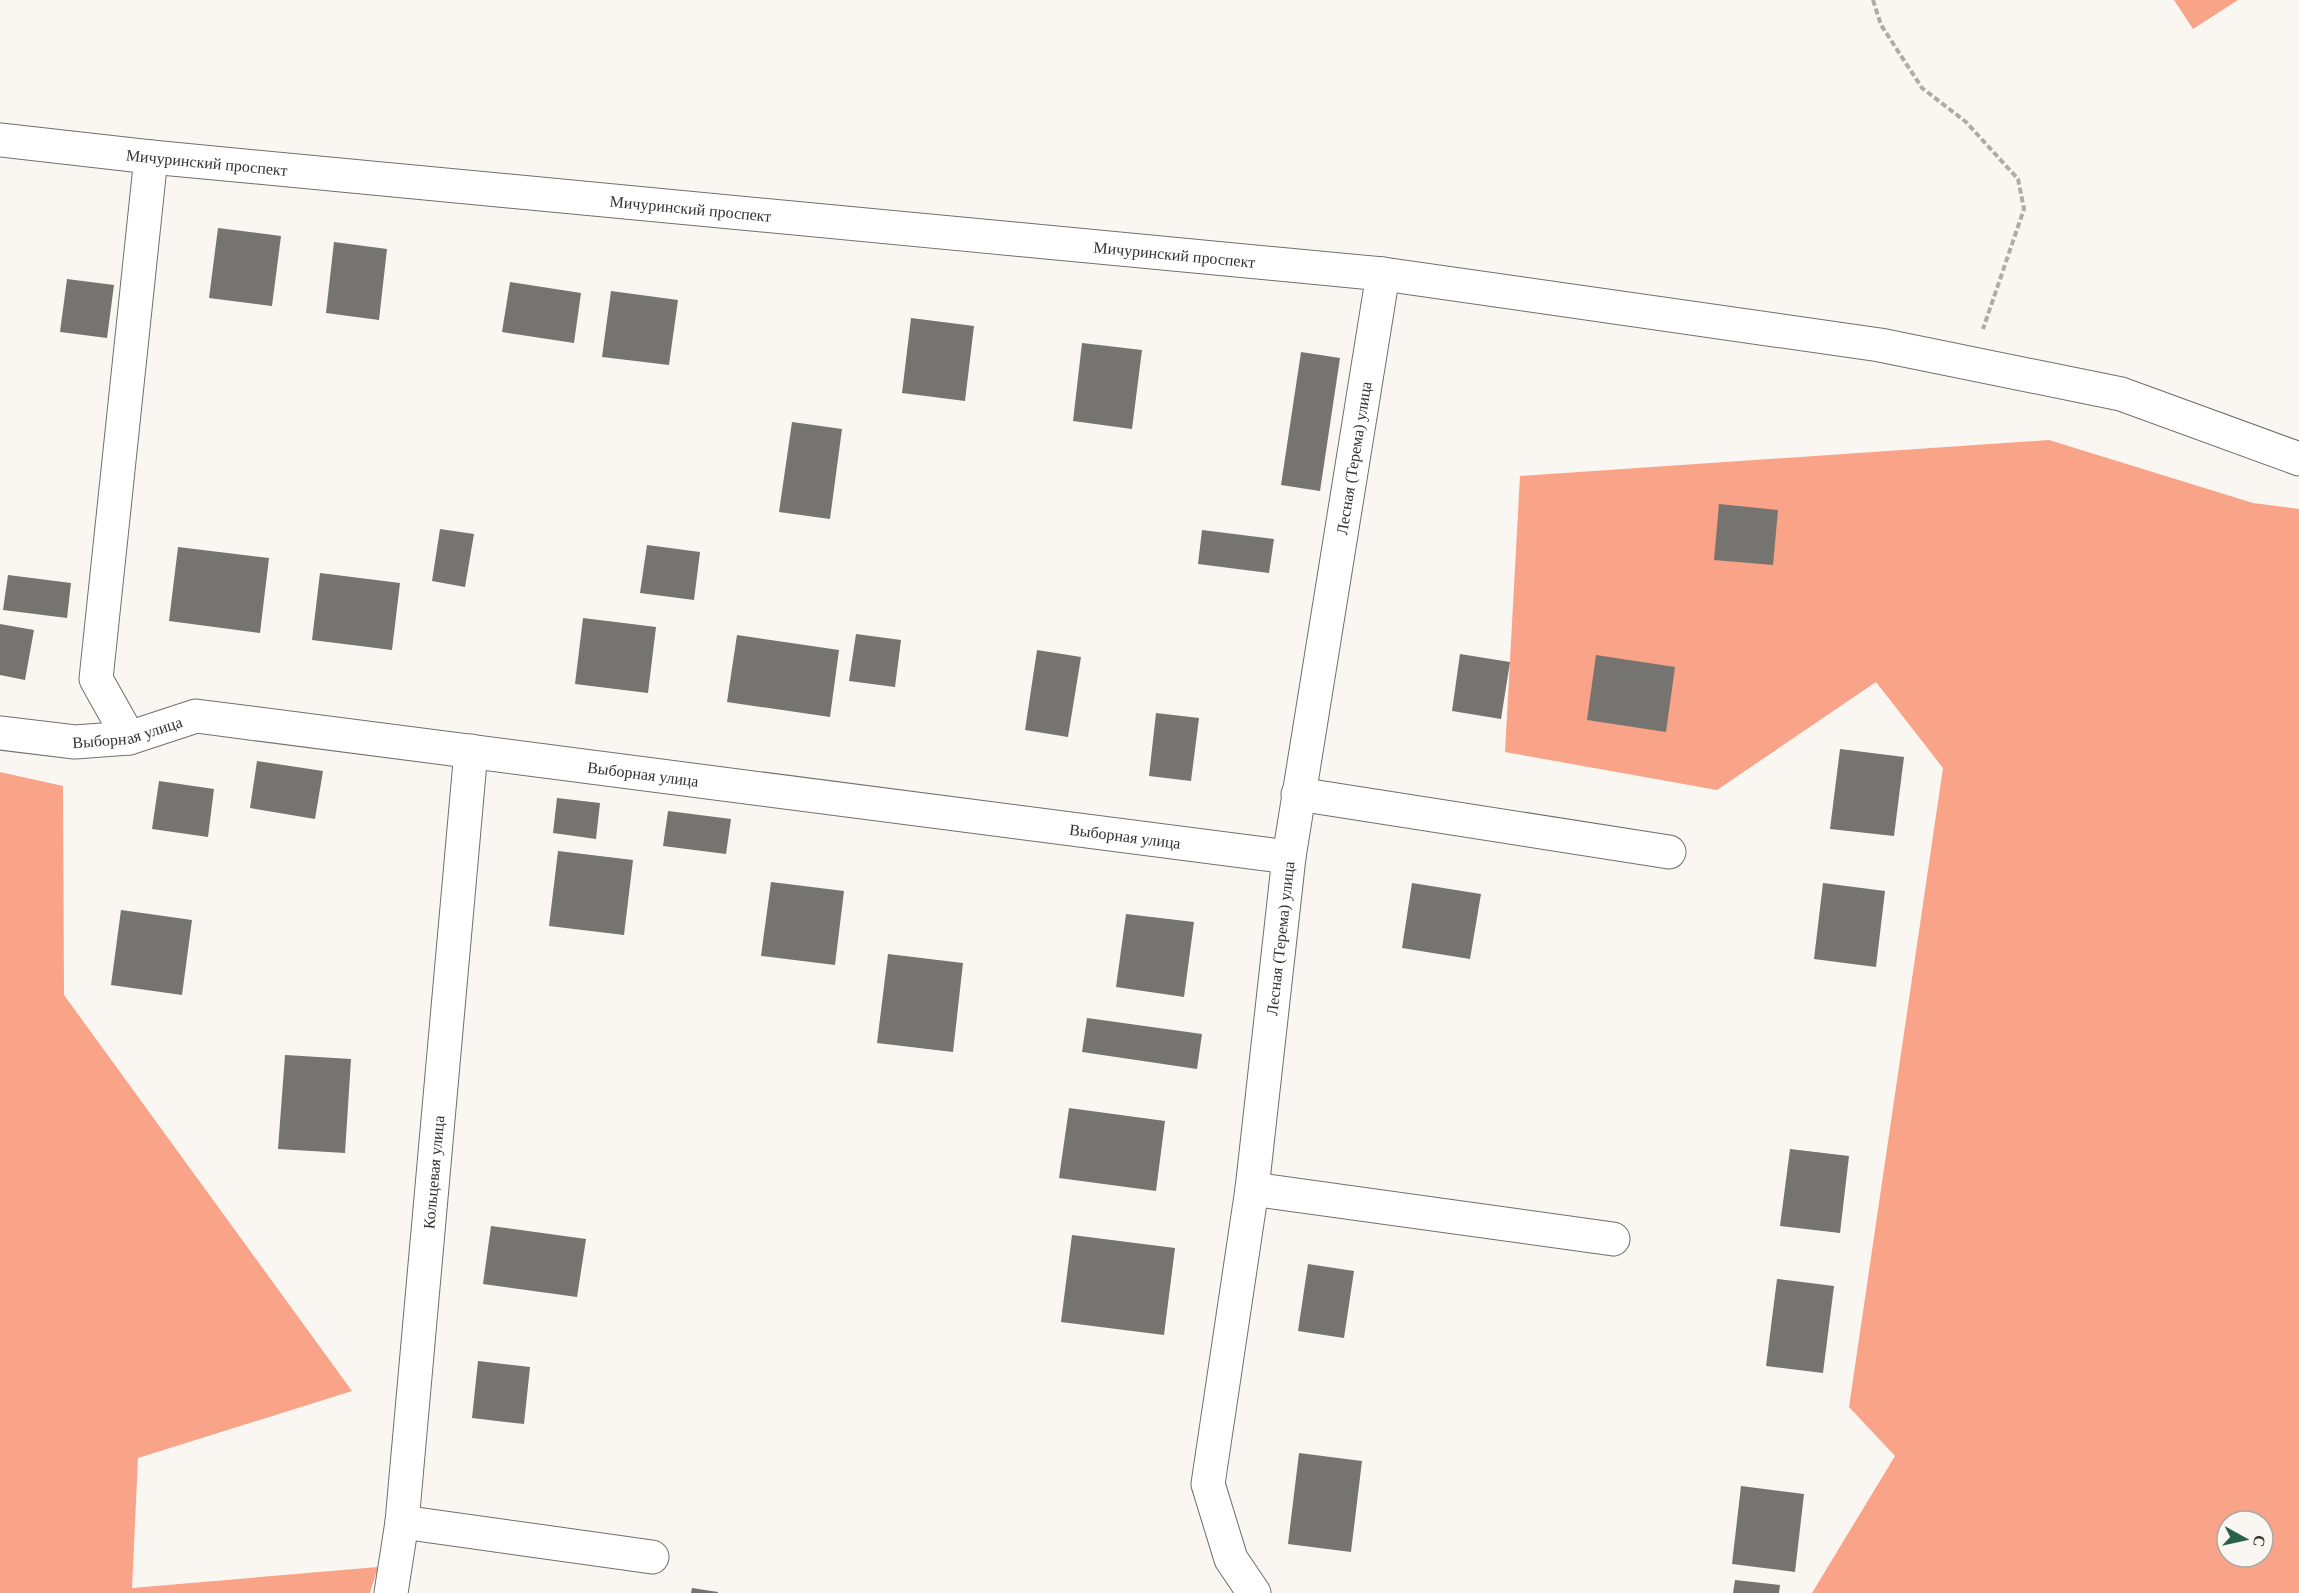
<svg xmlns="http://www.w3.org/2000/svg" width="2299" height="1593" font-family="'Times New Roman',serif">
	<rect width="100%" height="100%" fill="#faf7f3"/>
	<path fill="#f9a388" fill-rule="evenodd" d="M2174 0H2238L2193 29Z
		M2049 440 2253 503 2299 509V1593H1812L1895 1456 1849 1407 1943 768 1876 682 1717 790 1505 752 1520 476ZM2227 1521H2263V1557H2227Z
		M0 772 63 786 64 995 352 1391 138 1458 132 1588 378 1567 370 1593H0Z"/>
	<path fill="#757470" d="M218 228 281 236 272 306 209 298Z
		M334 242 387 249 379 320 326 313Z
		M67 279 114 285 107 338 60 332Z
		M510 282 581 293 574 343 502 332Z
		M611 291 678 300 669 365 602 357Z
		M911 318 974 326 965 401 902 393Z
		M1082 343 1142 350 1132 429 1073 421Z
		M1301 352 1340 358 1320 491 1281 485Z
		M792 422 842 429 830 519 779 512Z
		M1719 504 1778 510 1773 565 1714 560Z
		M440 529 474 534 465 587 432 581Z
		M1202 530 1274 539 1269 573 1198 564Z
		M647 545 700 552 694 600 640 593Z
		M178 547 269 558 260 633 169 621Z
		M320 573 400 583 392 650 312 640Z
		M8 575 71 583 67 618 3 610Z
		M583 618 656 627 648 693 575 684Z
		M0 624 34 630 25 680 0 675Z
		M856 634 901 640 895 687 849 681Z
		M737 635 839 650 830 717 727 702Z
		M1037 650 1081 657 1068 737 1025 730Z
		M1460 654 1510 662 1501 719 1452 711Z
		M1596 655 1675 667 1666 732 1587 720Z
		M1156 713 1199 718 1191 781 1149 776Z
		M1840 749 1904 757 1894 836 1830 829Z
		M257 761 323 771 315 819 250 808Z
		M159 781 214 789 208 837 152 829Z
		M557 798 600 803 596 839 553 833Z
		M668 811 731 819 726 854 663 846Z
		M558 851 633 860 624 935 549 926Z
		M771 882 844 891 835 965 761 956Z
		M1412 883 1481 894 1470 959 1402 948Z
		M1823 883 1885 891 1876 967 1814 959Z
		M121 910 192 920 182 995 111 985Z
		M1126 914 1194 922 1184 997 1116 987Z
		M888 954 963 963 953 1052 877 1043Z
		M1087 1018 1202 1034 1197 1069 1082 1052Z
		M285 1055 351 1059 345 1153 278 1149Z
		M1069 1108 1165 1121 1156 1191 1059 1178Z
		M1790 1149 1849 1156 1840 1233 1780 1226Z
		M491 1226 586 1239 577 1297 483 1284Z
		M1072 1235 1175 1248 1164 1335 1061 1322Z
		M1308 1264 1354 1271 1344 1338 1298 1331Z
		M1777 1279 1834 1286 1823 1373 1766 1366Z
		M478 1361 530 1367 524 1424 472 1418Z
		M1299 1453 1362 1461 1351 1552 1288 1544Z
		M1741 1486 1804 1494 1795 1572 1732 1564Z
		M1735 1580 1780 1585 1779 1593H1733Z
		M692 1588 718 1592V1593H691Z"/>
	<g fill="none" stroke-linecap="round" stroke-linejoin="round">
		<g stroke="#716e6b" stroke-width="35">
			<g id="minor">
				<path id="s1" d="M0 140 151 157 1383 274 1880 345 2121 394 2299 459"/>
				<path id="s2" d="M0 733 75 742 129 738 196 716 1289 857"/>
				<path d="M129 738 96 679 151 157"/>
				<path d="M1298 794 1669 852"/>
				<path d="M1252 1189 1613 1239"/>
				<path d="M402 1522 652 1557"/>
				<path id="s3" d="M391 1593 402 1522 471 751"/>
				<path id="s4" d="M1254 1593 1231 1559 1208 1484 1252 1189 1289 857 1383 274"/>
			</g>
		</g>
		<path stroke="#aeaca9" stroke-width="4" stroke-dasharray="6 3" stroke-linecap="butt" d="M1873 0 1881 25 1922 88 1966 122 2018 179 2024 209 1983 329"/>
		<use href="#minor" stroke="#fff" stroke-width="33"/>
	</g>
	<g text-anchor="middle" stroke-width="6" stroke-linejoin="round" paint-order="stroke">
		<g font-size="16" fill="#333230" stroke="#faf7f3">
			<text dy="6" stroke="none"><textPath href="#s1" startOffset="208">Мичуринский проспект</textPath></text>
			<text dy="6" stroke="none"><textPath href="#s1" startOffset="694">Мичуринский проспект</textPath></text>
			<text dy="6" stroke="none"><textPath href="#s1" startOffset="1180">Мичуринский проспект</textPath></text>
			<text dy="6" stroke="none"><textPath href="#s4" startOffset="1156">Лесная (Терема) улица</textPath></text>
			<text dy="6" stroke="none"><textPath href="#s2" startOffset="129">Выборная улица</textPath></text>
			<text dy="6" stroke="none"><textPath href="#s2" startOffset="651">Выборная улица</textPath></text>
			<text dy="6" stroke="none"><textPath href="#s2" startOffset="1137">Выборная улица</textPath></text>
			<text dy="6" stroke="none"><textPath href="#s4" startOffset="670">Лесная (Терема) улица</textPath></text>
			<text dy="6" stroke="none"><textPath href="#s3" startOffset="423">Кольцевая улица</textPath></text>
		</g>
	</g>
	<g transform="translate(2245 1539) rotate(98)"><circle r="28" fill="#faf7f3" stroke="#aaa8a5" stroke-width="1.5"/>
	<path d="M0-4.5L10 22L0 15L-10 22Z" fill="#28624c"/>
	<text y="-9" font-size="16" font-weight="bold" text-anchor="middle" fill="#333230">С</text>
	</g>
</svg>
